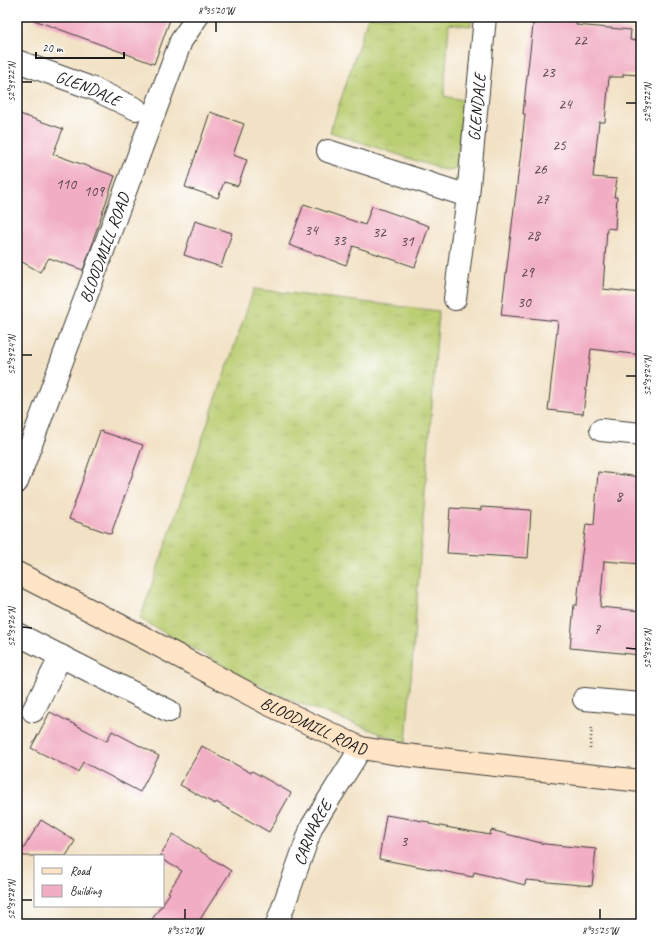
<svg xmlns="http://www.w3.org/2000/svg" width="658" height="941" font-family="Caveat,sans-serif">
	<defs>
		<pattern id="grass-tufts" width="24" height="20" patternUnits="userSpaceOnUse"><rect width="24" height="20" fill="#bace72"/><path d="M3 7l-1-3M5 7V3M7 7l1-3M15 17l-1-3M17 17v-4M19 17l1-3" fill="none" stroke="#9fb062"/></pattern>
	</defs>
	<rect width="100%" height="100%" fill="#fff"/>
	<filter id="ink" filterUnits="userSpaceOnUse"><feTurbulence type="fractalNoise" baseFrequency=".025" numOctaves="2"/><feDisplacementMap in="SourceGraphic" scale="8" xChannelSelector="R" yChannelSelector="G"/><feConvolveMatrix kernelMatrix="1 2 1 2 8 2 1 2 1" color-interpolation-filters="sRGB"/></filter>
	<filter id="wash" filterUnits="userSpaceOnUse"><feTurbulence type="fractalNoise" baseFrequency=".012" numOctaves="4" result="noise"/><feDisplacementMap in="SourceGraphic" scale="16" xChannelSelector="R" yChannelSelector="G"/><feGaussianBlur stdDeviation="0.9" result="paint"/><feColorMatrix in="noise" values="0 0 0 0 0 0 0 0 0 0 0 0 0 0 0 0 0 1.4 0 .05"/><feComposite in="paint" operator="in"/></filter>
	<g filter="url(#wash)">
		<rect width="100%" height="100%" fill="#f2e2c5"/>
		<path fill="url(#grass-tufts)" stroke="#6b7547" d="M368 17H472L471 26 449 24 444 96 463 100 457 164 453 169 444 170 330 132Z
			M254 289 439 311 406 743 275 694 140 619Z"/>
		<g id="blocks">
			<path fill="#f1adc3" d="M35 17H171L154 64 34 20Z
				M534 17H577L576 25 631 30 630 40 641 41V75L623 74V77H609L605 122H599L593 177 617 179 614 197H617L615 229 607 228 603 289 641 293V355L591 349 583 414 548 410 558 321 501 315 521 151 525 114H523L526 85Z
				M210 112 244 124 233 155 247 160 238 186 224 182 218 198 185 187Z
				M17 113 63 129 53 154 115 176 93 240H94L83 270 49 258 40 272 17 259Z
				M304 204 365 225 372 206 429 226 415 267 353 246 346 265 289 245Z
				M195 221 232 233 221 267 184 255Z
				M100 431 143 445 111 534 69 519Z
				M598 472 641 477V564L604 561 600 607 641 611V655L570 648 574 605H577L581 561 586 524 594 525Z
				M481 507 531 510 528 558 447 553 450 508 481 510Z
				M50 712 107 741 112 731 159 756 140 792 83 762 78 772 31 748Z
				M202 746 251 773 252 771 291 793 269 832 216 802 215 804 180 785Z
				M386 815 429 822V824L490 835 491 830 545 844 596 849 592 886 526 880 525 885 474 872 473 877 379 859Z
				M41 820 75 841 66 856H19Z
				M173 834 197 849 231 871 197 924H149L161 906H163V903L170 893 168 892 182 871 163 860V856H160Z"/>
		</g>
	</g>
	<g filter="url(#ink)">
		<use href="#blocks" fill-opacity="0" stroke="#3c3a35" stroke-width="1"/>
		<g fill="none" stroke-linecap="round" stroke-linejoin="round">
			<g stroke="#3c3a35" stroke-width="24">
				<g id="street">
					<path id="s1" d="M17 61 94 89 136 109"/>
					<path d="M328 151 468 196"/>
					<path id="s2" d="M455 299 468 196 485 17"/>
					<path d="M601 430 641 434"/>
					<path id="s3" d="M17 482 181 41 197 17"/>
					<path d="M17 634 169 711"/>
					<path d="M584 699 641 704"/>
					<path d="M33 711 61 656"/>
					<path id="s4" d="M277 924 312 826 361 748"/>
				</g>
			</g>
			<g stroke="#3c3a35" stroke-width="24">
				<g id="secondary">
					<path id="s5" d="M17 573 139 635 268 704 361 748 405 755 641 781"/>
				</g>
			</g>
			<path stroke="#3c3a35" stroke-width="2.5" stroke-dasharray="1 3" stroke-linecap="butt" d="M17 744 22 734
				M590 749 592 726"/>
			<use href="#street" stroke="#fff" stroke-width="22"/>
			<use href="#secondary" stroke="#ffe4c6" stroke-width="22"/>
		</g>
	</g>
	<path fill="none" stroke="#1c1c1c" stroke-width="1.5" d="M216 32V22M22 82H32M626 103H636M22 355H32M626 376H636M22 627 32 628M626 648 636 649M22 900H32M185 919V909M600 919V909"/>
	<g text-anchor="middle" stroke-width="4" stroke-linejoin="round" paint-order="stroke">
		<g font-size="15" fill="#514046">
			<text x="580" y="45">22</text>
			<text x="548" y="77">23</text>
			<text x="565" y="109">24</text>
			<text x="559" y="150">25</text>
			<text x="540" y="174">26</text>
			<text x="66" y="189">110</text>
			<text x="94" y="196">109</text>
			<text x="542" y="204">27</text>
			<text x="311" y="235">34</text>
			<text x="379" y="237">32</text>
			<text x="533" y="240">28</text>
			<text x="339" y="245">33</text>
			<text x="407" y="246">31</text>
			<text x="527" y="277">29</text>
			<text x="524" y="307">30</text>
			<text x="619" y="501">8</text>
			<text x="597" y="634">7</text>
			<text x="404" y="846">3</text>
		</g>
		<g font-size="17" fill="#1c1c1c" stroke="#fff">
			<text dy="6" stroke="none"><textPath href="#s1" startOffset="76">GLENDALE</textPath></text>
			<text dy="6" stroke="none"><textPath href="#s2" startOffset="193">GLENDALE</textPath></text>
			<text dy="6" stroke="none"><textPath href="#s3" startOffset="250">BLOODMILL ROAD</textPath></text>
			<text dy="6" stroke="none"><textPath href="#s5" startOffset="334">BLOODMILL ROAD</textPath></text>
			<text dy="6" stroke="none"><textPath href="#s4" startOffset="98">CARNAREE</textPath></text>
		</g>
	</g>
	<rect width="658" height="941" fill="none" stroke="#fff" stroke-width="44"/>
	<rect x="34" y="855" width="130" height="52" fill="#ffffff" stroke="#a4a4a4"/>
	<rect x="42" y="868" width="20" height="6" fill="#ffe4c6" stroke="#a4a4a4"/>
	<text x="70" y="875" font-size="12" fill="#1c1c1c">Road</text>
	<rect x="42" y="885" width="20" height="12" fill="#f1adc3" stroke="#a4a4a4"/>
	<text x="70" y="895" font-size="12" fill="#1c1c1c">Building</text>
	<path d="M36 52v6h88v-6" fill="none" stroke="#1c1c1c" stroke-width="2"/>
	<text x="42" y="52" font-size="12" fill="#1c1c1c" stroke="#ffffff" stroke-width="3" paint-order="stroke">20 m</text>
	<rect x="22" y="22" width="614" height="897" fill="none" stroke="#1c1c1c" stroke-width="1.5"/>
	<g font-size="10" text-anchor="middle" fill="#1c1c1c">
		<text x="216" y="14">8°35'20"W</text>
		<text transform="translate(11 82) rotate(-90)" y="4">52°39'22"N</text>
		<text transform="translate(647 103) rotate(-90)" y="4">52°39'22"N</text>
		<text transform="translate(11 355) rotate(-90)" y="4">52°39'24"N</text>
		<text transform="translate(647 376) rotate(-90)" y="4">52°39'24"N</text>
		<text transform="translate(11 627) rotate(-90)" y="4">52°39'26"N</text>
		<text transform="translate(647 649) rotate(-90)" y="4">52°39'26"N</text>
		<text transform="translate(11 900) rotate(-90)" y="4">52°39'28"N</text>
		<text x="185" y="934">8°35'20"W</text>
		<text x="600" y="934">8°35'25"W</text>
	</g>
</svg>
